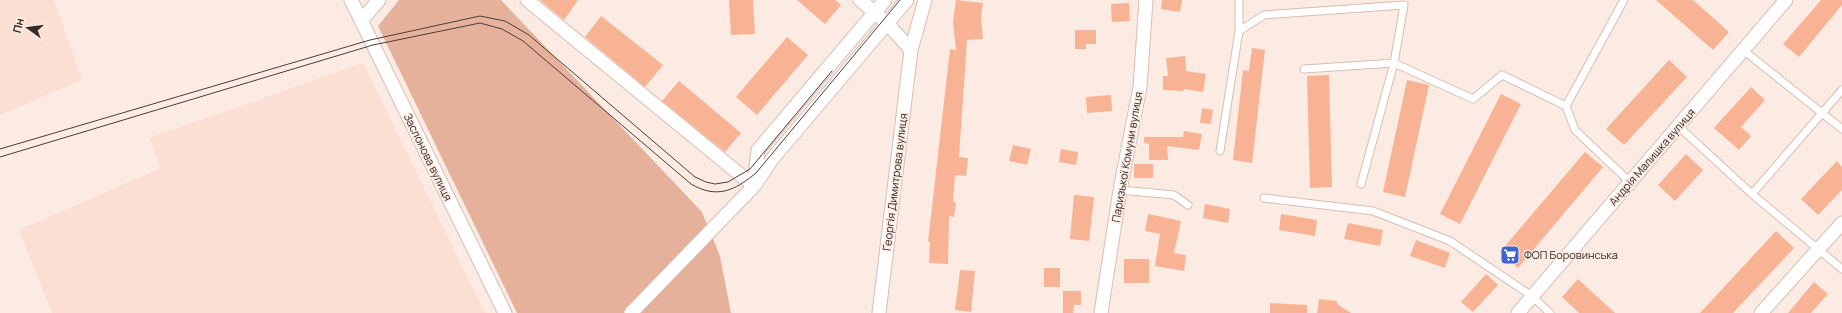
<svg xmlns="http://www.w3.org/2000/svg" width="1842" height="313" font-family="Manrope,sans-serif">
	<rect width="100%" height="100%" fill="#fcebe3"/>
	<path fill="#fcdfd3" d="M0 0H54L82 80 0 115Z
		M363 63 485 313H52L19 230 161 168 149 138Z"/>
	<path fill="#e5b19b" d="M399 0H501L702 212 720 256 731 313H517L378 26Z"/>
	<path fill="#f8b394" d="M540 0H578L564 20Z
		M729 0H753L755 34 731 35Z
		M797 0H835L841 5 825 24Z
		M956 0 983 3 981 17 983 39 967 40 959 157 968 158 966 176 955 175 953 202 956 203 954 217 949 216 948 264 929 263 930 242H928L950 49 956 50 953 22Z
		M1162 0H1182L1180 12 1161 9Z
		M1656 0H1693L1729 32 1713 50Z
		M1821 0H1842V5L1799 57 1783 44Z
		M1129 3 1130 21 1112 22 1111 4Z
		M601 16 663 65 645 87 585 37Z
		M1075 30H1096V44H1086V49H1075Z
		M787 37 808 55 757 115 736 97Z
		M1252 48 1265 50 1252 163 1233 160 1243 70 1249 71Z
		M1185 56 1186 71 1206 74 1203 92 1184 89 1183 91 1163 90V76H1168L1166 58Z
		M1669 60 1687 77 1624 145 1606 129Z
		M1329 75 1332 187 1310 188 1307 76Z
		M1407 80 1429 85 1405 197 1383 192Z
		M679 81 741 133 725 152 662 101Z
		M1751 87 1765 100 1741 127 1751 136 1739 150 1714 128Z
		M1501 94 1521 104 1460 224 1440 214Z
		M1111 95 1112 111 1087 113 1086 97Z
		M1202 108 1213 110 1211 124 1200 123Z
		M1184 131 1202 134 1199 150 1167 146 1168 160H1149V144L1144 143V137H1183Z
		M1013 145 1031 149 1027 165 1009 161Z
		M1061 149 1078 152 1076 165 1059 162Z
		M1585 152 1603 167 1518 268 1500 252Z
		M1686 154 1703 170 1675 201 1658 185Z
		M1837 161 1842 167V190L1818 215 1801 199Z
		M1134 164H1153V178H1134Z
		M1074 195 1094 197 1089 241 1070 239Z
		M1205 204 1230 209 1228 223 1203 218Z
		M1148 214 1181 221 1174 253 1186 255 1184 271 1155 266 1160 234 1145 231Z
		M1281 214 1317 220 1315 236 1279 230Z
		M1348 223 1383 230 1380 246 1344 239Z
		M1776 231 1794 248 1733 313H1700Z
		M1416 240 1450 253 1445 268 1410 256Z
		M1124 259H1149V283H1124Z
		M1044 268H1060V287H1044Z
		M960 270 975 271 971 312 955 310Z
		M1486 274 1498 285 1473 312 1461 302Z
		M1578 279 1615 313H1579L1562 297Z
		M1814 282 1828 294 1811 313H1788Z
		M1063 291H1081V305H1074L1073 313H1063Z
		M1319 299 1337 301V304L1351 313H1317Z
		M1270 303 1307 305V313H1270Z"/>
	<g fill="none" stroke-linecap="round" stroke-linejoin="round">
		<g stroke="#d8bdb1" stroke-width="9">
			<path id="lane" d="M1239 31 1264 15 1404 5 1394 63 1361 184
				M1743 50 1842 129
				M1304 69 1394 63 1473 99 1502 75 1566 106 1575 130 1630 182
				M1566 106 1624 0
				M1678 126 1752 194 1842 269
				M1220 151 1239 31V0
				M1120 190 1174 195 1188 205
				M1752 194 1842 90
				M1264 198 1373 211 1450 241 1532 296 1550 313"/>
		</g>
		<g stroke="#d8bdb1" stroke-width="15">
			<path id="street" d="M351 0 505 313
				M527 0 754 186
				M860 0 887 23 911 50
				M361 21 379 0
				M754 184 758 150 885 0
				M631 313 754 186 773 158 907 0
				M879 313 911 50 925 0
				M1101 313 1120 190 1140 87 1146 0
				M1518 313 1786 0
				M1761 313 1842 223"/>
		</g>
		<use href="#lane" stroke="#fff" stroke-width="7"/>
		<use href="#street" stroke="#fff" stroke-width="13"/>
		<path stroke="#4a3e3a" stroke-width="1" d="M0 149 370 40 480 16 505 21 529 35 695 177 706 182 715 184 728 182 750 169 832 71
			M0 157 373 45 480 23 502 29 523 41 691 184C717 199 734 191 756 173L900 0"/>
	</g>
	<defs>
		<g id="supermarket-square" transform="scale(1)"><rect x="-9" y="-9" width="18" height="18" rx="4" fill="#3f63d5" stroke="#fcebe3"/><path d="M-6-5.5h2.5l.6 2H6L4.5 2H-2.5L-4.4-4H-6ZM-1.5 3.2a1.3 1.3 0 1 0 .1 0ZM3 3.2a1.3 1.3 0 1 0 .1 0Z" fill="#fff"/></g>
	</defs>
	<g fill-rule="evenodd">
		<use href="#supermarket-square" x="1510" y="255"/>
	</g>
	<g text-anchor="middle" stroke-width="3" stroke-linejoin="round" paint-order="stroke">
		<g font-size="11" fill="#352a26" stroke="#fcebe3">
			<text transform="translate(428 157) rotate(64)" y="4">Заслонова вулиця</text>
			<text transform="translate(1127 157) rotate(-80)" y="4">Паризької Комуни вулиця</text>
			<text transform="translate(1652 157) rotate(-49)" y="4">Андрія Малишка вулиця</text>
			<text transform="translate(895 182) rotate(-83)" y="4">Георгія Димитрова вулиця</text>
		</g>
		<g font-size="11" fill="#352a26" stroke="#fcebe3" text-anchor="start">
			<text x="1524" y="259">ФОП Боровинська</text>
		</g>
	</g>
	<g transform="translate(28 28) rotate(284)" stroke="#fcebe3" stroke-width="3" paint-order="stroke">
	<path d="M0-3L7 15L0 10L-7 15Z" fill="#352a26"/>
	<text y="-6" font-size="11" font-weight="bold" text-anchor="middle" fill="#352a26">Пн</text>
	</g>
</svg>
